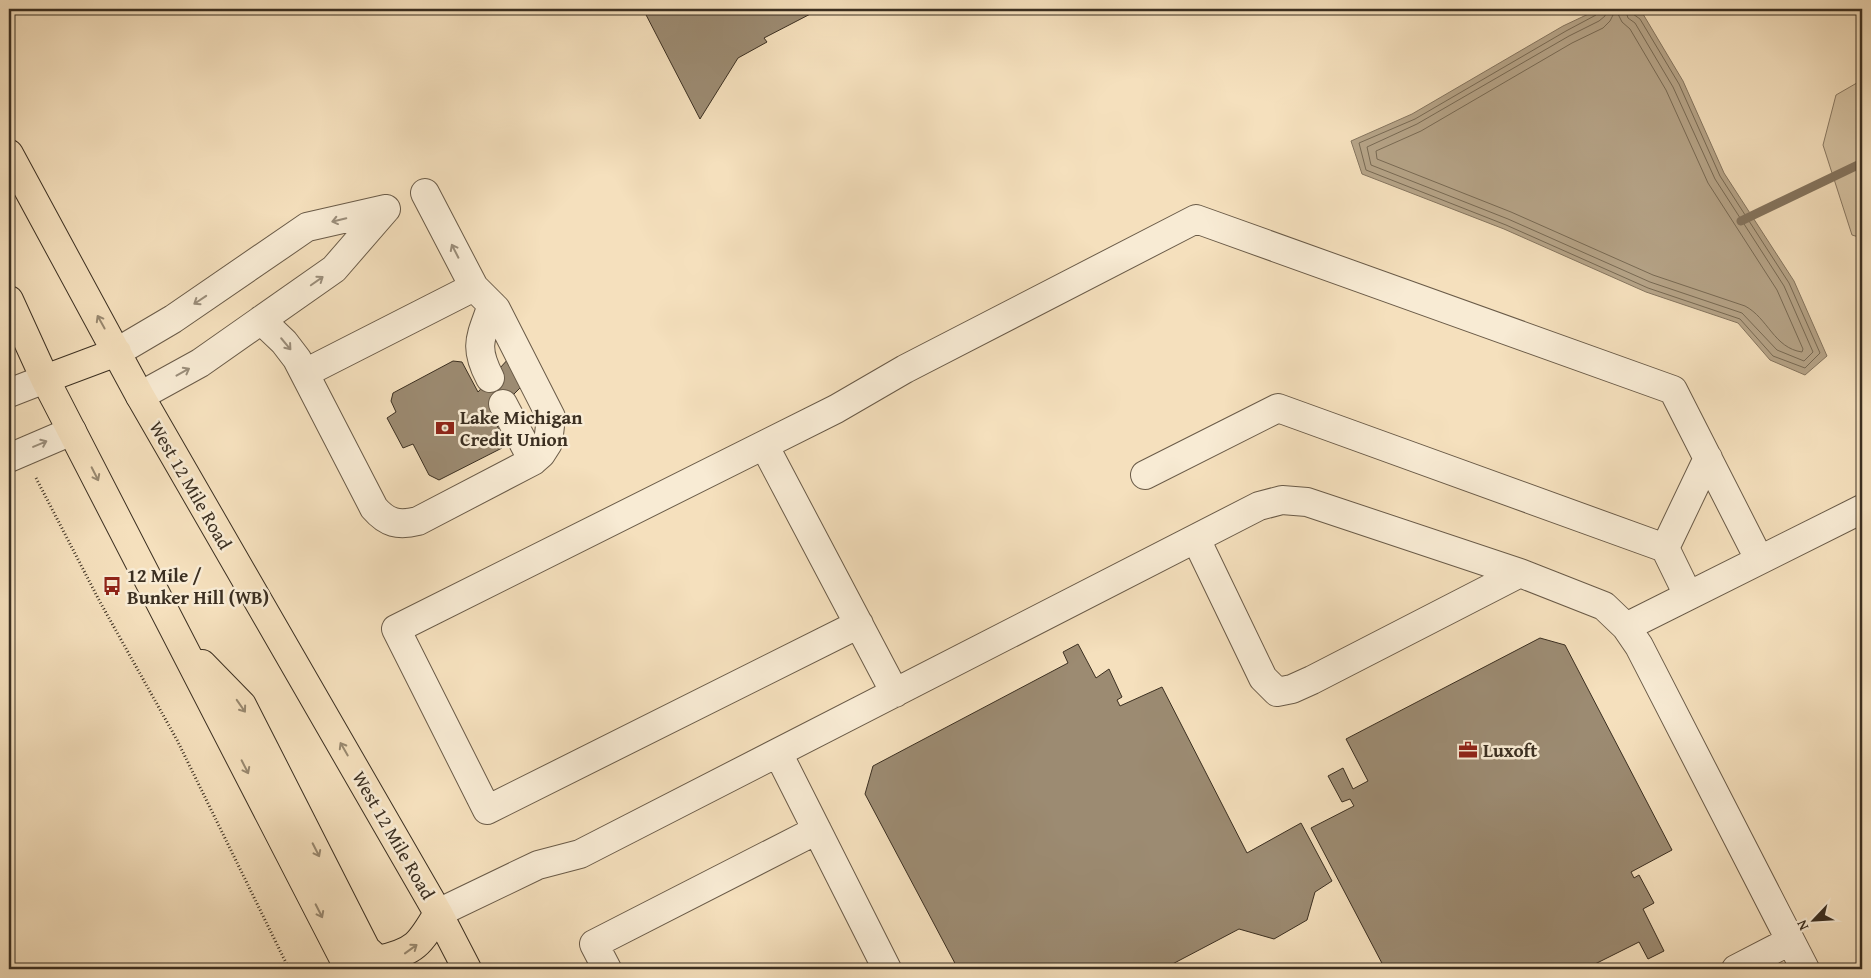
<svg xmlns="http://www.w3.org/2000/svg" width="1871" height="978" font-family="'Gentium Book Plus',serif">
	<rect width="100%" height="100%" fill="#f5e0bd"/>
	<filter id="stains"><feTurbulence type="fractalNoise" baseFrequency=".004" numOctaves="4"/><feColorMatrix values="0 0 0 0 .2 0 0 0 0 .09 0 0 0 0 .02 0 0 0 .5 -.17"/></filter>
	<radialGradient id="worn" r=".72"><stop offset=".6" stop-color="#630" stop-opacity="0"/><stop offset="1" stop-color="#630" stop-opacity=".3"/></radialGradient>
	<path fill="#d5c2a2" stroke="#887862" d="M1862 80V238L1852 235 1823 145 1836 95Z"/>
	<path fill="#b6a488" stroke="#85755f" d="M1599 9H1632L1643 14 1683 81 1724 173 1794 281 1827 356 1805 375 1770 360 1738 323 1646 292 1504 229 1362 174 1351 141 1412 114 1563 26Z"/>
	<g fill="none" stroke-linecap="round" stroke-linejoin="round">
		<path stroke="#786a54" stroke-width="1" d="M1600 9 1596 15 1566 31 1415 119 1359 143 1366 170 1506 225 1648 288 1740 319 1773 356 1805 368 1820 353 1789 283 1720 176 1679 84 1640 19 1633 14 1631 9
			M1606 9 1605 16 1599 21 1569 36 1417 124 1367 147 1371 165 1508 219 1650 282 1742 313 1777 350 1804 361 1813 352 1784 286 1715 179 1673 87 1635 23 1628 18 1625 9
			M1617 12 1622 22 1630 29 1666 90 1708 183 1777 290 1803 349 1802 352C1774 348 1768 318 1745 306L1653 275 1511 212 1377 159 1376 151 1421 131 1572 43 1603 28 1610 21 1614 13Z"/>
		<path stroke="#85755f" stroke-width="9" d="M1741 221 1862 163"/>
	</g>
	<path fill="#9c8b72" stroke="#3b2f21" d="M643 9H820L764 38 767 42 738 58 700 119Z
		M510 357 523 385 492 416 503 437 502 448 439 480 429 475 413 444 403 448 387 418 396 412 391 401 393 393 453 361 462 362 478 392Z
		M1540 638 1565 645 1672 850 1631 872 1634 878 1639 875 1654 903 1643 909 1664 951 1648 959 1639 942 1585 969H1385L1311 828 1354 806 1350 799 1342 802 1328 776 1343 768 1353 789 1368 781 1346 739Z
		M1078 644 1096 678 1109 669 1122 697 1117 700 1120 706 1162 687 1247 853 1301 823 1332 881 1315 892 1307 920 1274 939 1239 929 1163 969H958L865 794 873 766 1068 663 1063 652Z"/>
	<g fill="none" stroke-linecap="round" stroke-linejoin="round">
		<g stroke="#6a5b48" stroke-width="30">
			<path id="minor" d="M261 320 284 342 297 359 374 508C387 523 398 526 418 521L533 461 541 454 548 443 551 417 496 309 474 287 425 193
				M117 352 173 319 307 227 386 209
				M305 373 474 287
				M490 378C473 346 481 337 492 305
				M9 393 45 379
				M140 396 200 363 334 269 386 209
				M503 404 533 461
				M764 445 895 693
				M9 458 72 431
				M1145 475 1278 408 1665 548 1688 595
				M1196 539 1263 678 1277 692 1292 689 1312 680 1520 573
				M1665 548 1708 458
				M859 624 487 810 396 629 836 409 905 369 1196 219 1673 390 1759 559
				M1626 627 1862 509
				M778 753 887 969
				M438 913 538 865 580 854 1259 506 1282 500 1307 502 1520 573 1604 606 1626 627 1639 646 1805 969
				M607 969 594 944 817 830
				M1736 969 1790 941"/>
		</g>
		<g stroke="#3b2f21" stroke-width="30">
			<path id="major" d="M9 154 140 396 438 913 467 969
				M9 300 45 379 349 969
				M45 379 117 352
				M202 664 242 705 366 949 378 960C415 952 420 944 438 913"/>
		</g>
		<path stroke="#3b2f21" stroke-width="3" stroke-dasharray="1 2.5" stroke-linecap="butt" d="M36 478 100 602 177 740 289 969"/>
		<use href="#minor" stroke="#f8ebd4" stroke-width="28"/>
		<use href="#major" stroke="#f5e0bd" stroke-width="28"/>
	</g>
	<defs><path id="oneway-shaft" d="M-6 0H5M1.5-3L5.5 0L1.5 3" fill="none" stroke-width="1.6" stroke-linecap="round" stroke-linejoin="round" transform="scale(1.25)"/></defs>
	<g stroke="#9a8d7a">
		<use href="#oneway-shaft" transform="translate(339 220) rotate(167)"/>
		<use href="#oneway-shaft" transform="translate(455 251) rotate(-117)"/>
		<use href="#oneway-shaft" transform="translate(317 281) rotate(-35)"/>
		<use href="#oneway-shaft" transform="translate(200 300) rotate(146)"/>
		<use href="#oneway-shaft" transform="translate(286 344) rotate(50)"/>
		<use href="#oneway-shaft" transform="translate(183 372) rotate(-29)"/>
		<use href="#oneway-shaft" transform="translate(40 444) rotate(-23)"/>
	</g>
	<g stroke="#98886f">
		<use href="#oneway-shaft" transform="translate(101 322) rotate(-119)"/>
		<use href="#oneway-shaft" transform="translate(95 474) rotate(63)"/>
		<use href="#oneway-shaft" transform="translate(241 706) rotate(55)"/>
		<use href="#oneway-shaft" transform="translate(344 749) rotate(-120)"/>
		<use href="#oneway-shaft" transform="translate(245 767) rotate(63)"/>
		<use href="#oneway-shaft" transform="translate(316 850) rotate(63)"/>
		<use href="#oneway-shaft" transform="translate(319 911) rotate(63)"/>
		<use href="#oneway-shaft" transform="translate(411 949) rotate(-36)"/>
	</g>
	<defs>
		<g id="bank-bare" transform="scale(1.5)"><path d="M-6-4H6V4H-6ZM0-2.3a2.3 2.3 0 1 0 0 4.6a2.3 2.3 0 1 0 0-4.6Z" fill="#8f2418" stroke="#f8ebd4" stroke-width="2.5" paint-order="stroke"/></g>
		<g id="bus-bare" transform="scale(1.5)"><path d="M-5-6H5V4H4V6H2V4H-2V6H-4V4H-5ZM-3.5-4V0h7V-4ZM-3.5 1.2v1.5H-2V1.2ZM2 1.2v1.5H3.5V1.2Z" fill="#8f2418" stroke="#f8ebd4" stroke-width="2.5" paint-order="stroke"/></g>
		<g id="office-bare" transform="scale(1.5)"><path d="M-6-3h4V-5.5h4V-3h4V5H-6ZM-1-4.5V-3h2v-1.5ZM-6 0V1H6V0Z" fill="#8f2418" stroke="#f8ebd4" stroke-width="2.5" paint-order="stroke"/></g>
	</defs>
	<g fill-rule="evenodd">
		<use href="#bank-bare" x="445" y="428"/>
		<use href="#bus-bare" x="112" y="586"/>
		<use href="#office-bare" x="1468" y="750"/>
	</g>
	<g text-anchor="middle" stroke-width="5" stroke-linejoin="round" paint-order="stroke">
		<g font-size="19" font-weight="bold" fill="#3b2f21" stroke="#f8ebd4" text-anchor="start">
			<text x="460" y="424">Lake Michigan<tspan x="460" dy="22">Credit Union</tspan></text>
			<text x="127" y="582">12 Mile /<tspan x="127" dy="22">Bunker Hill (WB)</tspan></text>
			<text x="1483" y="757">Luxoft</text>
		</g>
		<g font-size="19" fill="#3b2f21" stroke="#f8ebd4">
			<text transform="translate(191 485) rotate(60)" y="7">West 12 Mile Road</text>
			<text transform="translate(394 835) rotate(60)" y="7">West 12 Mile Road</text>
		</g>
	</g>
	<rect width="1871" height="978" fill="none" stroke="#f5e0bd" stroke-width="30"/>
	<rect x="10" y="10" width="1851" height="958" fill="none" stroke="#3b2f21" stroke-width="2.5"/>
	<rect x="15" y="15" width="1841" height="948" fill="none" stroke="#3b2f21"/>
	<g transform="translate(1814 920) rotate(245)" stroke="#f8ebd4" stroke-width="4" paint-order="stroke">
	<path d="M0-4L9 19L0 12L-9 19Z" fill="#3b2f21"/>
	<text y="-8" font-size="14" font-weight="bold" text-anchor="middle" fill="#3b2f21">N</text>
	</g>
	<rect width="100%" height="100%" filter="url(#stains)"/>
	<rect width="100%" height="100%" fill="url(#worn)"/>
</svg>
